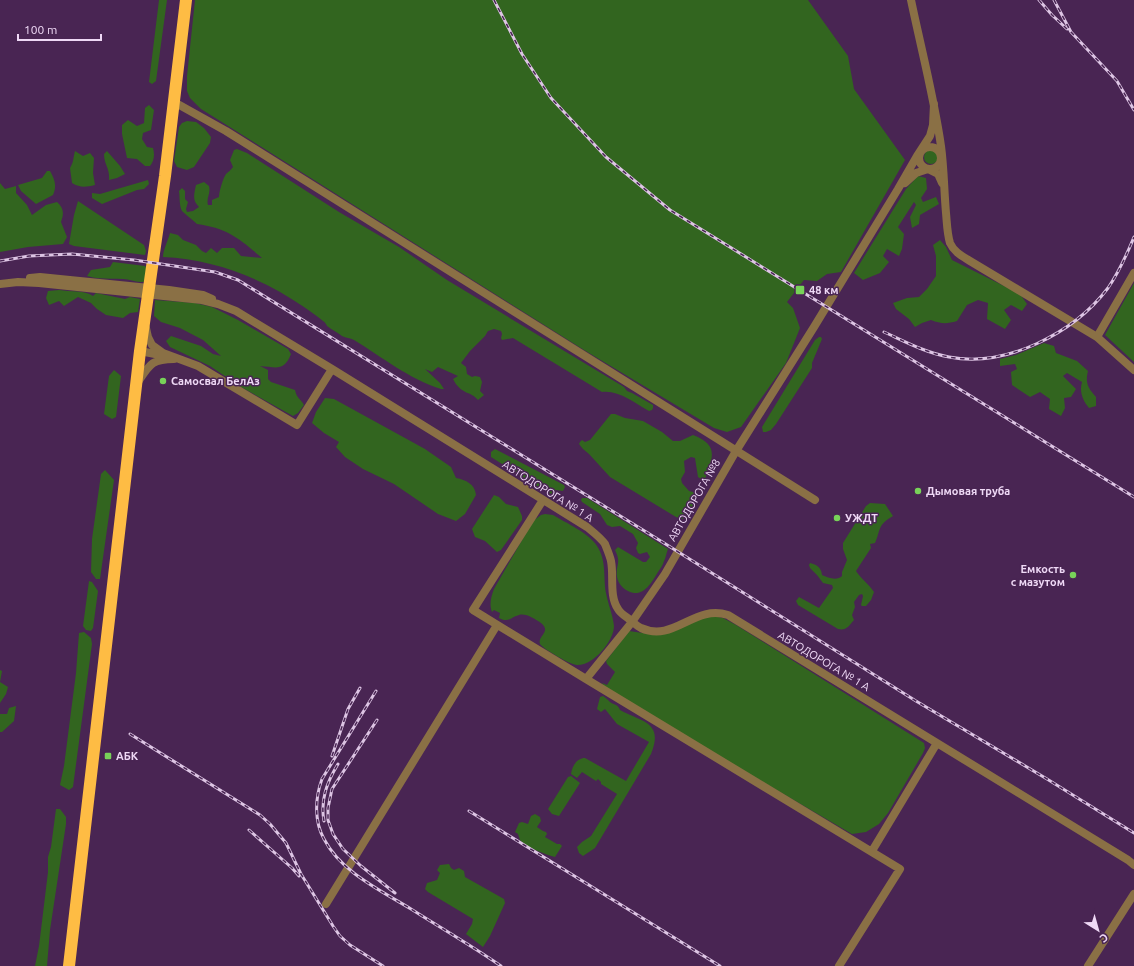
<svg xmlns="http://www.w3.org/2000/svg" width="1134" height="966" font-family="Ubuntu,sans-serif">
	<rect width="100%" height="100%" fill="#492553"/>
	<path fill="#32651f" d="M159 0H167L156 81 152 84 149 82Z
		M195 0H808L848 56 854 89 905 160 841 272 827 274 817 281 804 280 787 302 793 308 800 328 786 363 741 427 727 432 714 428 584 350 201 109 190 98 187 91V76Z
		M149 105 154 110 151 130 143 133 142 139 147 147 153 148C155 155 154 161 150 166H145L137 159 127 158 122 134V125L128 120 137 126 144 123 145 108Z
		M187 121 196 122 204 128 211 137 210 143 194 167 187 170 177 167 174 161 179 127 182 123Z
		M237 149 247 153 339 212 399 247 447 280 624 387 627 391 632 393 653 405V408L652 410 649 411C634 403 619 390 602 392L513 338 502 340 501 338 502 334 501 331 494 329 488 331 485 336 470 351 461 363 466 367 467 374 472 377 475 376 480 377 482 382 480 391 484 395 478 400C471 391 461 395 453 379L458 376 438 367 432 372 425 369 440 383 444 389H441C409 379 382 357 354 340 350 338 346 338 342 336 338 333 331 329 327 326 326 324 325 322 323 321 317 316 310 311 304 307 262 278 213 259 163 257 163 250 168 241 170 233L178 235 183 240 196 245 202 251 206 253 211 248 217 253 222 248H234L241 256 262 258C240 239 227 228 197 224 193 220 185 214 182 211 179 205 180 197 179 191L182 188 185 191V199L188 202 186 209 187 212 193 211 199 207C192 200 194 195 196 185L204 182 209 186C211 194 206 198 208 205H212V200L219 197C219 192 223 178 226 174 228 172 231 170 233 167L230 160 234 150Z
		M924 157a7 7 0 1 1 14 0a7 7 0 1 1-14 0Z
		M75 151 83 156 90 153 94 158 93 173 95 185C86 187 80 188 72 183L70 168C74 161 73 158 75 151Z
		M107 151 120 166 125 174 117 178 109 180C110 168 104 165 104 154Z
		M47 171H50C55 180 57 186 53 195L36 204 21 191 18 185 42 178Z
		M918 176 926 178 927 189 921 198 923 202 936 197 939 204 920 215 919 224 912 228 910 217 916 205 914 202 898 227 904 234 902 249 899 256 887 249 883 256 889 262 880 273 863 280 854 273 906 189Z
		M148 180 149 184 144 189 137 190 102 204 92 198V193L100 194Z
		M0 183 5 189 16 186V193L27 205 32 215 46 205 57 202C64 208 64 214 61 222L67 237 63 244 28 247 0 252Z
		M78 201 144 245 146 251 145 255 74 246 69 244 74 215Z
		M940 240 946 247 952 260 1020 294 1027 304 1022 311 1011 305 1004 310 1011 320 1005 329 987 319 988 303 978 300 967 305 957 321C947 324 941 324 931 320L922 323 915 327 909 319 896 309 893 303 907 298 919 297 927 289 936 276V256L933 245Z
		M113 262 145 266 149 271 148 280C139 285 132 279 123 279 110 278 99 280 87 276L91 270 110 267Z
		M1134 283V362L1105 335Z
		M59 290C71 292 84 290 93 296L96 293 125 299 130 297 140 299 138 312 130 313 123 318 106 315 97 309 91 303 78 297 64 306 59 301 49 305 46 298 48 291Z
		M155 300 195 303 212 307 238 320 288 349 291 354C284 372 276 367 260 366L268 370V379L271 382 295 390C297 399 300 398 304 405L298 413 293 416 241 387 210 366 170 347 166 341 171 336 201 346 213 354 221 356 203 340 180 328 161 322 154 316Z
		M819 337H821L822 339 812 363V368L776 424 771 430 766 432H763L762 427 815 340Z
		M1044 343 1054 346 1056 353 1077 361 1088 371C1085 383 1088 388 1096 397V406L1089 408C1083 401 1079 392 1082 382L1067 373 1063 376 1076 389 1071 397 1064 398 1065 408 1061 416 1049 409 1050 399 1040 392 1030 397 1012 385 1011 372 1017 369 1015 364 1000 366V359L1016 355Z
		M114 370 121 376 116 417 112 419 104 414 109 376Z
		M325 398 334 399 425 449 451 467 456 478C466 480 475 484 476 495L465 514 456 521 438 514 394 484 363 469 345 457 336 447 339 442 324 433 312 423 316 412Z
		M611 414H615L625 418 643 421 662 432 673 441H680L693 435C719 445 713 457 705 479H701L698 477 695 458 691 457 684 461 685 472 681 479 682 483 689 491 693 492 697 498C693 506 691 515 682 519L676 517 610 477 589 454 583 449 579 444 580 442 582 440 585 442 590 440Z
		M495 449 564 485 565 487 563 491 556 490 553 494 548 493 491 457V452Z
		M105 470 114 480 100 579H96L91 572 92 539 101 474Z
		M494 495 499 497 506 504 518 507 522 516V520L501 550 497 552 485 541 475 537 472 529Z
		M582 498H587L668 549C666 554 666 557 664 561 663 565 660 569 658 572 652 582 643 599 628 591 623 589 618 583 617 577 615 565 622 564 615 550L618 547 643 562H646L650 557 647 552 640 554 638 553 636 548 638 543 633 534 620 526 612 527 607 525 600 514 582 502 581 500Z
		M870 503 885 504 893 516C877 525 881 530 875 543L870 544 871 548 856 571C861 579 869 584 874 592L871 600 866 606H862L861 605 863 596 862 594 859 595 854 602 855 607 852 615 854 620C849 626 846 631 838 629L798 605 796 601 799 597 819 608 833 588 832 585 823 583 817 575 810 568 809 565 810 563C817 565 821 567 822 575 828 578 837 581 842 576V572L847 560 843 549V543L866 506Z
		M545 514 553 515C566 523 589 533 597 546 607 561 603 577 606 593 608 604 613 615 614 626 614 641 593 666 577 665 571 665 543 649 540 644 537 636 552 632 541 623 535 619 526 613 519 615 509 618 509 623 499 618L500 613 494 610 492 612C489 604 491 597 494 589L533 521 541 515Z
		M89 581 92 582 98 591 93 628 91 631 86 630 83 626Z
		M707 615 723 618 736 625 924 743 925 748 923 753 888 813 879 824 866 832 852 834 650 716 604 686 602 683 607 685 615 672 607 664 606 661 629 631 656 635Z
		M84 632 91 638 92 644 73 787 69 790 60 785 64 766 76 673 79 633Z
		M0 670 2 671 0 682 8 687 6 694 0 703Z
		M603 696C606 698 608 700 610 702 614 705 618 704 620 710 642 722 664 722 651 754L595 848 583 856 579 853 577 847 582 842 591 836 617 794 601 784V782L598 779 596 781 582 772 577 778 571 774C572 766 577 758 585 758L626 781 649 742 617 724 605 709 601 712 597 709 600 697Z
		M16 706 14 721 2 732H0V714H7L9 708Z
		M571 776 580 783 559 816 552 814 548 809 568 777Z
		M56 809H60L66 817V824L50 930 47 966H35L39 946 48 872V857L51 847Z
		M535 814 540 817 541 821 537 827 543 831 546 832 547 834 545 837 557 844H560L562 846 555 857C547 855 525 847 520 840 520 840 518 834 518 834L515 832 519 823 522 822 528 824 531 816Z
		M449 864 451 868 454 870 459 868 464 871 465 877 504 899 505 903 490 936 483 947 466 934 472 924 473 919 428 892 425 889 427 883 437 880 440 873 437 870 440 865Z"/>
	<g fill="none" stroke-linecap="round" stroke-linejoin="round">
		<path stroke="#8a7045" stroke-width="8" d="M911 0C921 48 934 97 941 146 944 168 944 190 946 213 947 223 947 233 950 243 954 252 962 256 970 261L1097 337 1134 370
			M174 102 226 131 815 500
			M919 158a11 11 0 1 1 22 0a11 11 0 1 1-22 0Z
			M905 183 916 173 928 169 938 174 942 183
			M30 278 40 277 169 290 203 295 212 299
			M0 284 18 282 39 283 202 300 218 304 236 311 332 369 587 527C593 532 601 538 605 544 607 549 610 556 611 561 614 576 609 596 618 609 620 613 625 616 629 619 633 622 637 626 641 628 674 643 694 604 728 615L1128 860 1134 865
			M146 328 148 337 152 345 163 353 198 366 297 425 332 369
			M1097 337 1134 273
			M140 351 165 356
			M138 382C150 364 152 359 174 359
			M543 500 473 610 586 679 900 869 839 966
			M586 679 632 622 665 574 736 451 814 327 898 189 917 156 930 136 933 125 934 104
			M872 851 937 743
			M326 904 497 625
			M1088 966 1134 894"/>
		<path stroke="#febc44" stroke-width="12" d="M69 966 140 351 165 176 186 0"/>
		<g stroke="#ddc5e4" stroke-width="3">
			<path id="rail" d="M494 0 522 54 551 98 606 157 670 210 1134 497
				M1039 0 1052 15 1067 29
				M1054 0 1071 32 1117 81 1134 110
				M0 261 29 256 72 254 134 260 215 272 238 280 664 543 916 701 1047 779 1134 833
				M884 332C904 341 926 353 949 357 1006 368 1074 333 1108 288 1119 272 1127 254 1134 237
				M376 691 322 779C315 798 314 821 324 839 341 872 380 890 411 909 441 928 472 946 501 966
				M377 720 332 789 328 808V820L333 834 343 849 361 866 395 893
				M130 734 260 815 270 824 286 843 301 874 333 926 340 936 350 945 383 966
				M332 756 348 709 360 688
				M469 811 720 966
				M324 821C320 800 327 782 338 764
				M249 830 292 868 299 876"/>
		</g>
		<use href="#rail" stroke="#492553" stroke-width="1.5" stroke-dasharray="4.5" stroke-linecap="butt"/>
	</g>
	<g fill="#78d259" stroke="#492553" stroke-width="1.5">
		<rect x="795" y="285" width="10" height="10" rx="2"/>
		<circle cx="163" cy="381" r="4"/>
		<circle cx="918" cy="491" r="4"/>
		<circle cx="837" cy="518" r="4"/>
		<circle cx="1073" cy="575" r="4"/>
		<rect x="104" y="752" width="8" height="8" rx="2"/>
	</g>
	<g text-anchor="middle" stroke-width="3" stroke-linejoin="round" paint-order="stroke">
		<g font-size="11" font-weight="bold" fill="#efd9f6" stroke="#492553" text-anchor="start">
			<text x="809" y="294">48 км</text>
			<text x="171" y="385">Самосвал БелАз</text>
			<text x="926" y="495">Дымовая труба</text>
			<text x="845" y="522">УЖДТ</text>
			<text x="1065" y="573" text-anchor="end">Емкость<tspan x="1065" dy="13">с мазутом</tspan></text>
			<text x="116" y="760">АБК</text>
		</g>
		<g font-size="11" fill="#efd9f6" stroke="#492553">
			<text transform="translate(548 491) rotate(32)" y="4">АВТОДОРОГА № 1 А</text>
			<text transform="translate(694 500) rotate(-60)" y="4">АВТОДОРОГА №8</text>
			<text transform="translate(824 661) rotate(31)" y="4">АВТОДОРОГА № 1 А</text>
		</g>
	</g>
	<g transform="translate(1098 930) rotate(143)" stroke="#492553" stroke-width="3" paint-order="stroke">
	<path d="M0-3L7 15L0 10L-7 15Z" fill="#efd9f6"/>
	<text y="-6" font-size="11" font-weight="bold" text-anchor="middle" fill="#efd9f6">С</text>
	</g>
	<path d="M18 34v6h83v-6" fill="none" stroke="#efd9f6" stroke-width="2"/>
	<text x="24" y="34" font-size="12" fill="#efd9f6" stroke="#492553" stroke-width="3" paint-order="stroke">100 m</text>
</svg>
